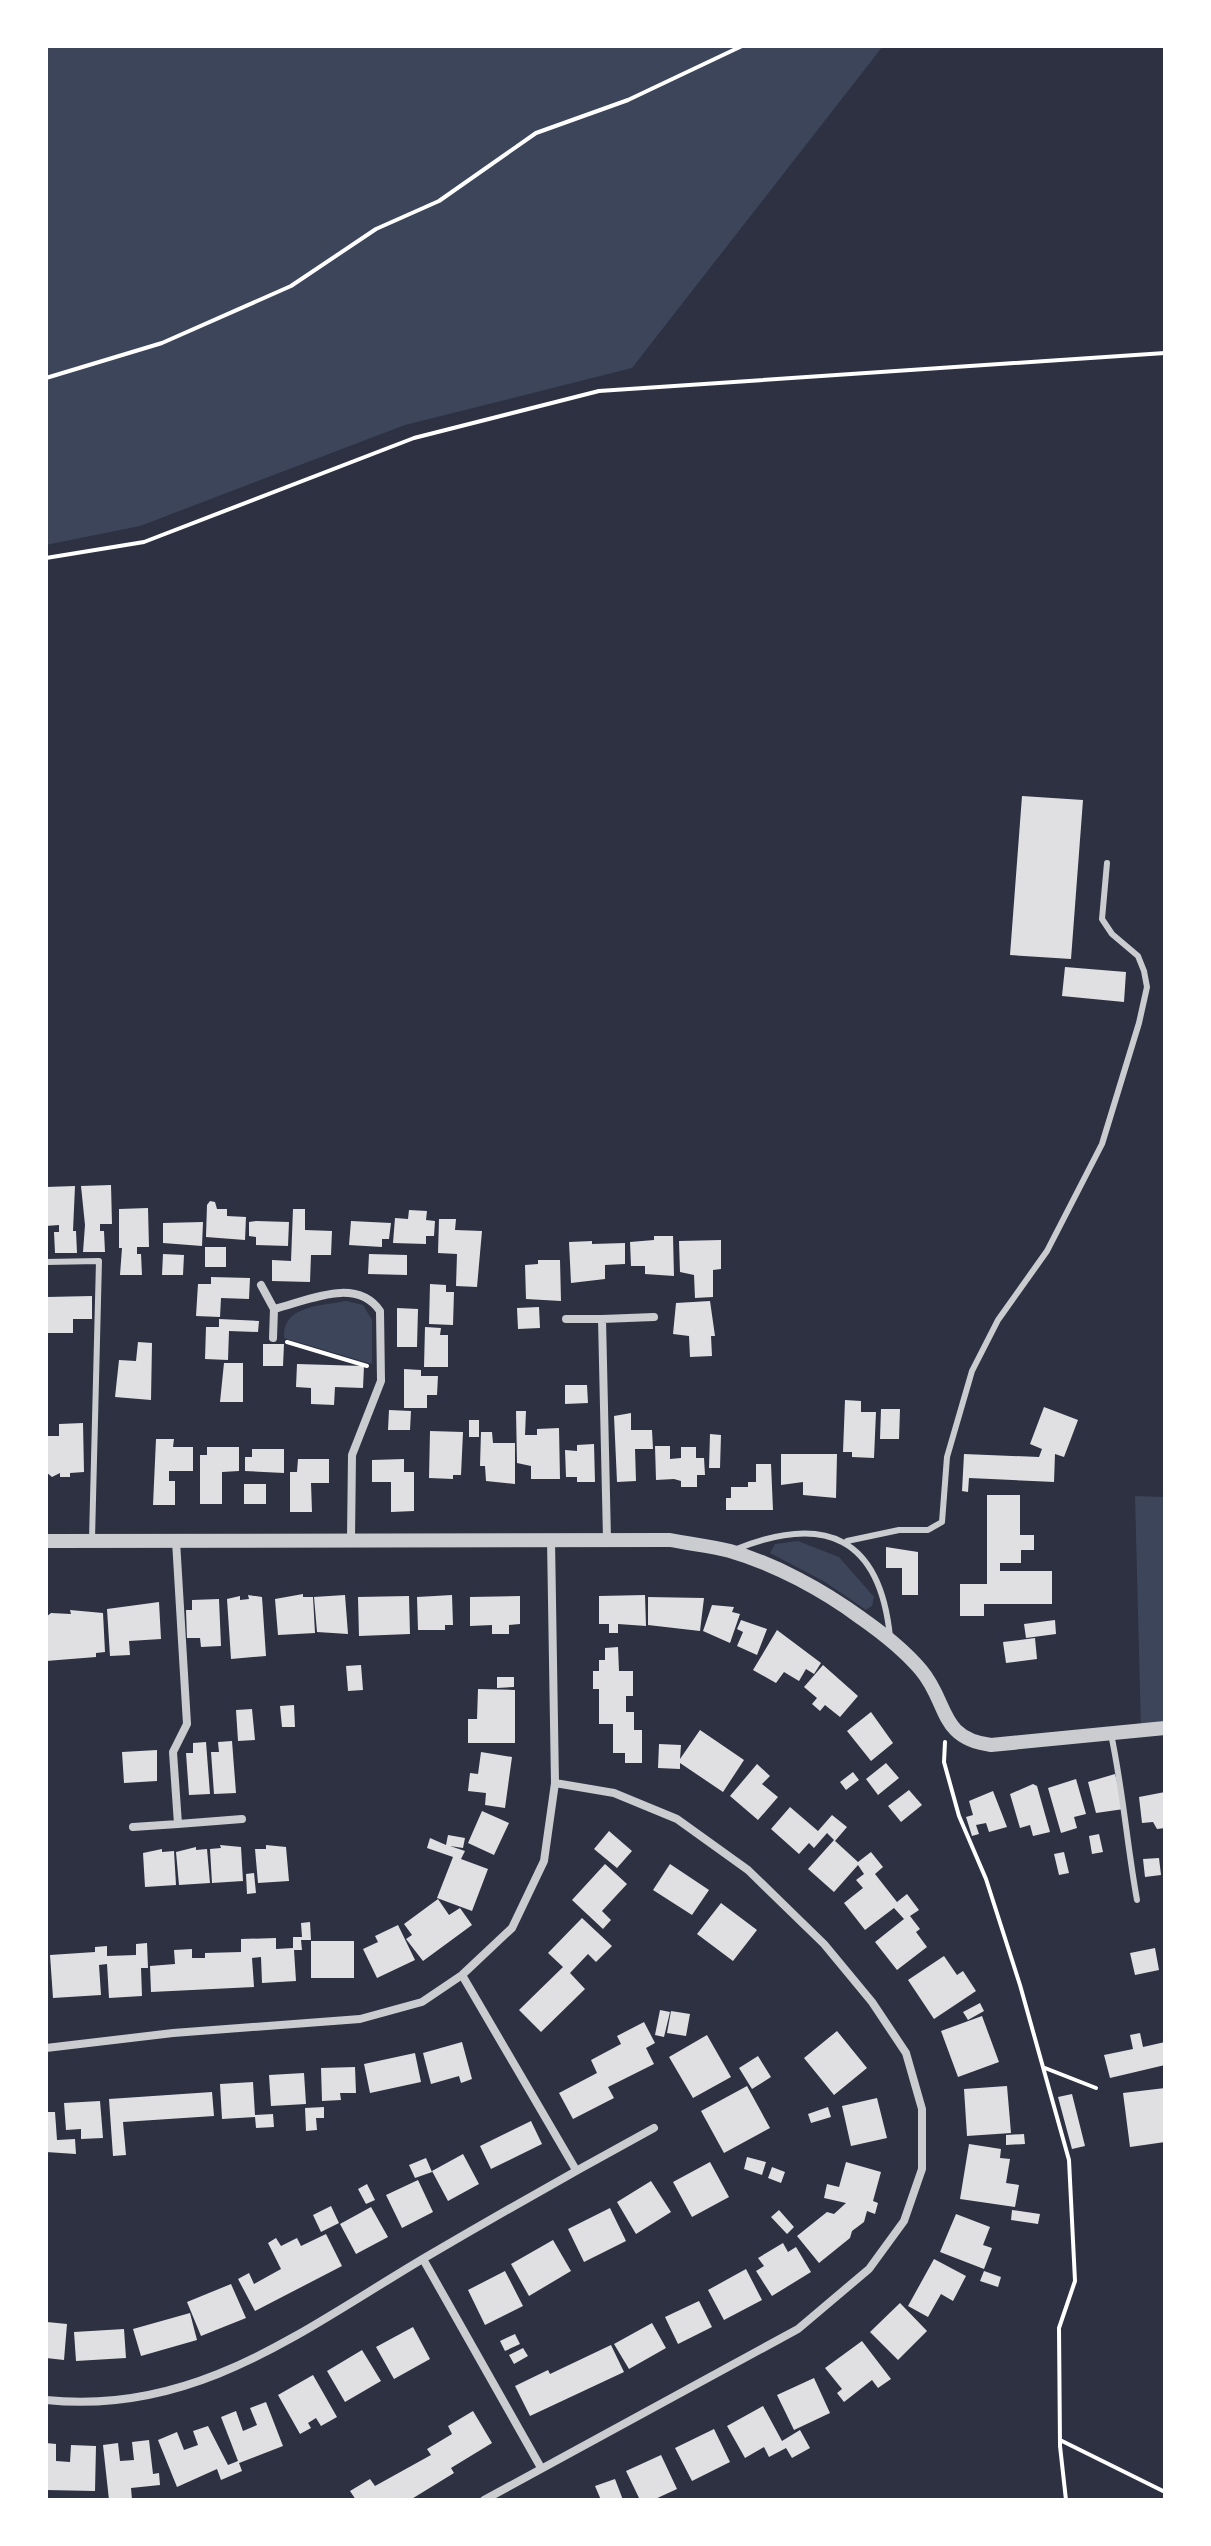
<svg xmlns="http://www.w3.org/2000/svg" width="1211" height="2546" font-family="'Space Grotesk',sans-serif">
	<rect width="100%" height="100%" fill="#2d3142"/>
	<path fill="#3c4559" d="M46 46H883L632 368 405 425 140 526 46 545Z
		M346 1301 363 1305 372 1320V1364L284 1338C282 1305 321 1306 346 1301Z
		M1135 1496 1165 1497V1728L1141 1731Z
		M798 1541 839 1557 874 1597 872 1606 866 1610 825 1582 770 1553 775 1544Z"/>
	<path fill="#e0e0e3" d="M1022 796 1083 800 1071 959 1010 955Z
		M1065 967 1126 972 1124 1002 1062 996Z
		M111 1185 112 1224H100V1231H104L105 1252H83L85 1225 81 1186Z
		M75 1186 73 1231H76L77 1253H55L54 1232H59V1225L46 1226V1187Z
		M210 1201 215 1202 217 1209H227V1216L246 1217 245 1240 206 1237 207 1205Z
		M148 1208 149 1247H137V1254H141L142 1275H120L122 1248H119V1209Z
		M293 1209H305V1230L332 1231 331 1255H311L310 1282 272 1281V1260L291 1261Z
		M409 1210 427 1211 426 1220 435 1221 434 1236H426V1244L393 1243 395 1218 408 1219Z
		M439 1219H456L455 1230 482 1231 477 1287 456 1286 457 1254 438 1253Z
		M256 1221 289 1222 288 1246 256 1245V1237L249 1236V1222Z
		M351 1221 391 1223 389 1239H382V1247L349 1245Z
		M203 1222 202 1246 163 1243V1223Z
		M654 1236H673L674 1276 645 1274V1266H631L630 1242 654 1240Z
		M721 1240V1269L713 1270V1297L695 1298 694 1275 680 1272 679 1241Z
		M592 1241V1244L625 1243V1264L605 1265V1279L571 1283 569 1242Z
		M205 1247H226V1267H205Z
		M163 1254 184 1255 183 1275H162Z
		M369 1254 407 1255V1275L368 1274Z
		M538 1260H560L561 1301 526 1299 525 1265 538 1264Z
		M211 1277 250 1278 249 1299 221 1298 220 1317 196 1316 198 1284H211Z
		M430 1284 446 1285V1292H454L453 1325 429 1324Z
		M92 1296V1319H73V1333H47V1297Z
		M710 1301 715 1336H711L712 1356 690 1357 689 1336 673 1334 676 1303Z
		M539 1307 540 1328 518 1329 517 1308Z
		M397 1308 418 1309 417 1347H397Z
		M219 1319 259 1321 258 1332 229 1331 228 1360 205 1359 206 1327H219Z
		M425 1327 441 1328 440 1335H448V1367H424Z
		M138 1342 152 1343 151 1400 115 1397 119 1360 136 1361Z
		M263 1344H284L283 1366H263Z
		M224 1363H243V1402H220Z
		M297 1364 364 1366 363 1388 335 1387 334 1405 311 1404V1388L296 1387Z
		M404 1369 421 1370V1376H438L437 1395H427V1408H404Z
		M565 1385H587L588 1403 565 1404Z
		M845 1400 861 1401V1412H876L874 1458 852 1457V1452H843Z
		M1044 1407 1078 1420 1064 1457 1055 1454 1054 1482 969 1478 968 1492 962 1491 964 1454 1039 1457 1042 1449 1030 1444Z
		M881 1409H900L899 1439H880Z
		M389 1410 411 1411 410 1430H388Z
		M516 1411H526L525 1435H537V1429L559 1428 560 1479H531V1466L517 1463Z
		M631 1413V1430H652L653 1449H635L636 1481 617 1482 614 1416Z
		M469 1420H479V1437H469Z
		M83 1423 84 1472 70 1473V1477H60V1473L52 1477 46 1472V1436H59V1424Z
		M430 1431 463 1432 461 1475H453V1479L429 1478Z
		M481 1432H492L493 1443H515V1484L486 1481 485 1466H480Z
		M710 1434 721 1435 720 1468H709Z
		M156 1439H174L173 1447H193V1471H169V1481H175V1505H153Z
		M594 1444 595 1482H577V1477H566L565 1450 577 1451V1445Z
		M655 1446H670V1459L681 1458V1447H696V1458H704L705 1475H697V1487H681V1481L674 1479 656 1480Z
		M207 1447H239V1471L222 1472V1504H200V1455H207Z
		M252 1449H284V1473L245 1471V1457H252Z
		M781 1454H837L836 1498 803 1495V1482L781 1485Z
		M298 1459H329V1483H311L312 1512H290V1472H297Z
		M404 1459V1472H414V1511L391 1512V1482H372V1460Z
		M756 1464H771L773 1510H726V1498H731V1487H748V1482H756Z
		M244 1484H266V1504H244Z
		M987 1495H1020V1535H1034V1550H1021V1563H1000V1571H1052V1604H984V1616H960V1584H987Z
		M886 1547 918 1552V1595H902V1568H886Z
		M303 1594V1597H313L315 1633 278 1635 275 1599Z
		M248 1595 262 1597 266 1656 231 1659 227 1599 240 1596V1600L249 1599Z
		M345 1595 348 1634 317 1632 314 1597Z
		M452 1595 453 1625H445V1630H418L417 1597Z
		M645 1595 646 1626 618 1624V1633H609V1624H599V1596Z
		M409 1596 410 1634 359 1636 358 1597Z
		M520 1596V1624L509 1625V1634H492V1625L470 1626V1597Z
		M648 1597 704 1598 700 1631 648 1625Z
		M219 1599 221 1646 201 1647 200 1638H187L186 1610H192V1600Z
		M159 1602 161 1639 129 1641 130 1655 110 1656 107 1609Z
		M712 1605 734 1607 732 1612 740 1614 730 1643 703 1631Z
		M70 1610 103 1613 105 1652 96 1653V1657L46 1661V1617L51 1613 71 1614Z
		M741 1620 767 1629 757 1655 737 1646 743 1632 737 1629Z
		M1055 1620 1056 1634 1026 1638 1024 1624Z
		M777 1630 821 1663 814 1674 806 1669 799 1681 784 1672 776 1683 753 1670Z
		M1035 1638 1037 1659 1006 1663 1003 1642Z
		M618 1647 619 1671H633V1696H626V1712H634V1730H642V1763H625V1753H613V1724H599V1689H593V1671H599V1660H605V1648Z
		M361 1665 363 1690 348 1691 346 1666Z
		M823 1665 858 1696 840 1717 825 1705 820 1711 812 1704 817 1698 804 1687Z
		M497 1677H514V1687L497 1688Z
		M478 1689 515 1690V1743H468V1719H477Z
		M294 1705 295 1727H282L280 1706Z
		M252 1709 255 1740 238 1741 236 1710Z
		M871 1712 893 1743 871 1761 847 1731Z
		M700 1730 744 1760 723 1792 680 1763V1769L658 1768 659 1744 681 1745 680 1759Z
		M232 1741 236 1793 214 1794 211 1752H219L218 1742Z
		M206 1742 210 1794 189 1795 186 1753H193V1743Z
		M157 1750V1781L124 1783 122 1752Z
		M481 1752 512 1757 505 1808 485 1805 486 1793 468 1791 470 1773 478 1774Z
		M886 1763 899 1778 878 1795 866 1779Z
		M757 1764 770 1776 762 1784 778 1797 758 1820 730 1796Z
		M853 1772 859 1780 846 1790 840 1782Z
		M1115 1774 1124 1809 1096 1813 1088 1782Z
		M1076 1779 1086 1814 1074 1817 1077 1828 1061 1833 1048 1788Z
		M1033 1784 1037 1786 1050 1832 1033 1836 1030 1825 1020 1828 1010 1794Z
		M909 1790 922 1805 901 1822 888 1806Z
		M993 1791 1007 1827 989 1832 986 1823 976 1825 979 1834 972 1836 966 1817 973 1815 969 1801Z
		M1165 1792V1828L1157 1829 1153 1822 1142 1823 1139 1797Z
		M790 1807 818 1831 832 1815 847 1827 835 1841 827 1833 814 1848 809 1843 799 1854 771 1829Z
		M482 1811 509 1823 494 1855 468 1843Z
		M609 1831 632 1851 617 1868 594 1849Z
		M1099 1834 1103 1852 1092 1854 1089 1836Z
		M448 1835 465 1838 463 1848 450 1846 465 1851 461 1859 488 1869 472 1911 437 1898 453 1857 427 1848 430 1838 446 1845Z
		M834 1840 858 1862 871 1852 883 1867 875 1874 897 1902 907 1894 919 1910 910 1916 920 1929 916 1932 927 1947 897 1970 875 1942 904 1919 894 1908 865 1930 844 1903 863 1888 856 1880 864 1874 858 1865 834 1892 808 1869Z
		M220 1845 241 1847 243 1881 212 1883 210 1849 221 1848Z
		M266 1845 286 1847 289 1881 258 1883 255 1849H266Z
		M196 1847V1850L207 1849 210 1883 179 1885 176 1852Z
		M162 1849V1852L174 1851 176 1885 145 1887 143 1853Z
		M1064 1852 1069 1873 1059 1875 1054 1854Z
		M1159 1858 1161 1875 1145 1877 1143 1859Z
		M605 1864 627 1884 602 1911 611 1920 603 1929 572 1900Z
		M670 1864 709 1890 692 1915 653 1890Z
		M254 1873 256 1893 247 1894 246 1874Z
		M438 1899 449 1915 460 1908 472 1925 423 1961 406 1939 412 1935 404 1924Z
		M721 1903 757 1930 733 1961 697 1934Z
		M582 1918 612 1946 596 1962 588 1954 570 1973 585 1989 541 2032 519 2010 563 1967 548 1953Z
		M310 1922 311 1940H301L302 1950H294L296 1981 262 1983 261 1957 252 1958 254 1987 151 1992 150 1966 175 1964 174 1950 192 1949V1958H205V1953L241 1952V1939L276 1938V1949L293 1948V1937H302L301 1923Z
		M398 1925 415 1960 377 1978 363 1949 378 1942 375 1936Z
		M311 1941H354V1978H311Z
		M147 1943 148 1968H141L142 1996 109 1998 107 1964 99 1965 101 1995 53 1998 50 1955 95 1952V1947L107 1946V1956L136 1955V1944Z
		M1155 1948 1159 1970 1135 1975 1130 1953Z
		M944 1956 957 1975 963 1971 976 1991 934 2019 908 1980Z
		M980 2003 984 2011 968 2020 963 2012Z
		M660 2010 670 2012 664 2037 655 2035Z
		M671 2011 690 2014 686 2036 667 2033Z
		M982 2016 999 2062 958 2077 941 2031Z
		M644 2022 655 2043 646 2048 654 2064 608 2087 614 2098 573 2119 559 2093 597 2073 591 2060 621 2044 617 2036Z
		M837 2031 867 2068 834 2095 804 2058Z
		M1140 2033 1143 2047 1165 2042V2065L1110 2078 1104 2055 1133 2049 1130 2035Z
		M707 2035 731 2077 693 2098 669 2057Z
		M462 2042 472 2079 461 2083 459 2076 431 2084 423 2053Z
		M415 2053 421 2082 370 2093 364 2064Z
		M758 2056 771 2077 752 2089 739 2068Z
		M355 2067 356 2093H340L341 2100 322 2101 321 2068Z
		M304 2073 306 2104 271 2106 269 2075Z
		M253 2082 255 2115 273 2114 274 2127 256 2128 255 2117 222 2119 220 2084Z
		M747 2086 770 2128 724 2153 701 2111Z
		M1007 2086 1011 2133 967 2136 964 2089Z
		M1165 2088V2142L1130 2147 1123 2093Z
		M212 2092 214 2116 123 2122 126 2155 113 2156 109 2099Z
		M1072 2094 1085 2146 1072 2149 1058 2097Z
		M877 2098 887 2138 851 2146 842 2106Z
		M100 2101 103 2138 81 2139V2129L66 2130 64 2103Z
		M324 2107V2118H316L317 2130 306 2131 305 2108Z
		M828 2107 831 2117 811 2123 808 2114Z
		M46 2112H55L57 2140 75 2139 76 2154 46 2152Z
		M531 2121 542 2144 491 2169 480 2146Z
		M1024 2134 1025 2144 1006 2145V2135Z
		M969 2144 1001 2149 1000 2158 1010 2159 1006 2183 1019 2185 1015 2207 960 2199Z
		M463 2154 479 2184 448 2201 432 2171Z
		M747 2157 766 2162 762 2175 744 2169Z
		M426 2158 432 2172 415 2178 409 2165Z
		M710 2162 729 2197 692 2217 673 2182Z
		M846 2162 881 2172 873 2201 878 2203 875 2214 867 2211 864 2222 852 2231 850 2238 819 2263 797 2236 827 2212 834 2214 846 2203 824 2198 827 2184 839 2187Z
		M772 2167 785 2172 781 2183 768 2178Z
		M418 2180 433 2212 402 2228 386 2195Z
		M651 2181 671 2212 636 2234 617 2202Z
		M367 2184 375 2200 366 2204 358 2189Z
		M331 2206 339 2223 321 2232 313 2215Z
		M371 2207 388 2237 356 2254 340 2224Z
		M610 2208 626 2241 584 2262 568 2229Z
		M779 2210 794 2227 787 2234 771 2217Z
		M1012 2210 1040 2214 1038 2224 1011 2220Z
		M956 2214 990 2227 983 2245 992 2248 984 2269 940 2252Z
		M326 2234 342 2266 255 2311 238 2279 249 2273 254 2284 281 2269 268 2243 276 2238 281 2246 297 2238 301 2246Z
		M553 2240 571 2271 529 2296 511 2264Z
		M783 2243 788 2252 796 2247 811 2272 772 2296 756 2271 764 2266 758 2258Z
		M934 2259 966 2276 953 2301 941 2294 928 2317 908 2306Z
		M746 2269 762 2300 724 2320 708 2290Z
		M505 2271 523 2306 485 2325 468 2290Z
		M984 2271 1001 2277 998 2287 980 2281Z
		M231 2284 246 2318 201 2336 187 2302Z
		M699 2301 712 2327 678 2344 665 2317Z
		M900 2303 927 2331 898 2360 870 2332Z
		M190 2313 197 2340 141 2356 133 2329Z
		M47 2322 67 2324 64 2360 46 2358Z
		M652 2323 666 2348 629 2369 614 2344Z
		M413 2327 430 2359 394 2379 376 2347Z
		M124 2329 126 2358 76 2361 74 2332Z
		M515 2334 520 2344 505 2351 500 2341Z
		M862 2341 891 2379 878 2388 872 2380 844 2402 837 2393 842 2389 825 2368Z
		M611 2345 624 2372 530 2416 515 2386 548 2370 550 2374Z
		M523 2348 528 2356 514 2364 509 2355Z
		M362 2350 381 2381 345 2402 327 2371Z
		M313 2375 337 2417 321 2426 316 2418 308 2423 311 2428 300 2434 278 2395Z
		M814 2378 830 2413 794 2430 777 2395Z
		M266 2402 283 2446 239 2463 242 2471 221 2480 217 2469 177 2487 158 2440 177 2432 184 2450 198 2445 193 2431 208 2426 228 2465 238 2461 221 2417 236 2411 243 2431 257 2425 250 2408Z
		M763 2406 782 2441 800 2430 810 2448 792 2458 786 2448 769 2457 764 2447 745 2458 727 2426Z
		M473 2411 492 2443 451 2468 454 2473 410 2500H356L350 2491 370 2479 375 2486 431 2455 427 2449 452 2434 448 2426Z
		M714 2429 730 2462 692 2481 675 2448Z
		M149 2440 153 2474 159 2473 160 2485 131 2488 132 2500H109L103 2445 118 2443 120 2461 134 2460 132 2442Z
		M46 2443 56 2444V2461L70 2462 71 2445 96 2446 95 2491 46 2490Z
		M661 2455 677 2489 653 2500H640L626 2471Z
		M615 2479 623 2500H601L595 2486Z"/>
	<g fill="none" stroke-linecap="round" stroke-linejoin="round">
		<path stroke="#fff" stroke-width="4" d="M46 378 162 343 291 286 376 229 439 201 536 133 628 100 742 46
			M46 558 144 542 414 438 599 391 1165 353
			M287 1342 367 1366
			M945 1742 944 1762 959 1816 986 1879 1020 1985 1069 2160 1075 2281 1059 2328 1060 2446 1066 2500
			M1045 2068 1096 2088
			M1060 2440 1165 2492"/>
		<path stroke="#caccd0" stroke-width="6" d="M46 1262 99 1261 92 1539
			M847 1541 899 1530H928L942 1522 947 1457 972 1371 998 1320 1047 1251 1102 1144 1139 1023 1147 987 1144 971 1138 956 1112 934 1102 919 1107 863
			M734 1550C825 1513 880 1537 890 1637
			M1111 1734C1123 1790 1127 1845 1137 1900"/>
		<path stroke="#caccd0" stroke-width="8" d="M261 1285 274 1309
			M566 1319H602
			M273 1338 274 1309C307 1301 356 1276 380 1311L381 1381 352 1455 351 1539
			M607 1539 602 1319 654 1317
			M176 1541 187 1724 173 1752 178 1824 242 1819
			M133 1827 178 1824
			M462 1975 576 2170
			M46 2048 173 2033 360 2019 422 2002 462 1975 512 1928 544 1861 555 1783 551 1540
			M423 2259 540 2466
			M46 2400C196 2416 304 2329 426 2257 501 2213 577 2170 654 2128
			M484 2500 798 2329 869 2269 904 2221 922 2169V2109L906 2053 872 2002 824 1944 748 1870 677 1819 614 1793 555 1783"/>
		<path stroke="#caccd0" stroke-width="14" d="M46 1541 670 1540C690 1544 711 1546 730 1551 775 1564 823 1590 861 1618 881 1632 905 1651 921 1670 949 1703 938 1738 991 1745L1165 1728"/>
	</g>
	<rect width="1211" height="2546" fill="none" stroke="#ffffff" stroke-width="96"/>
</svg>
